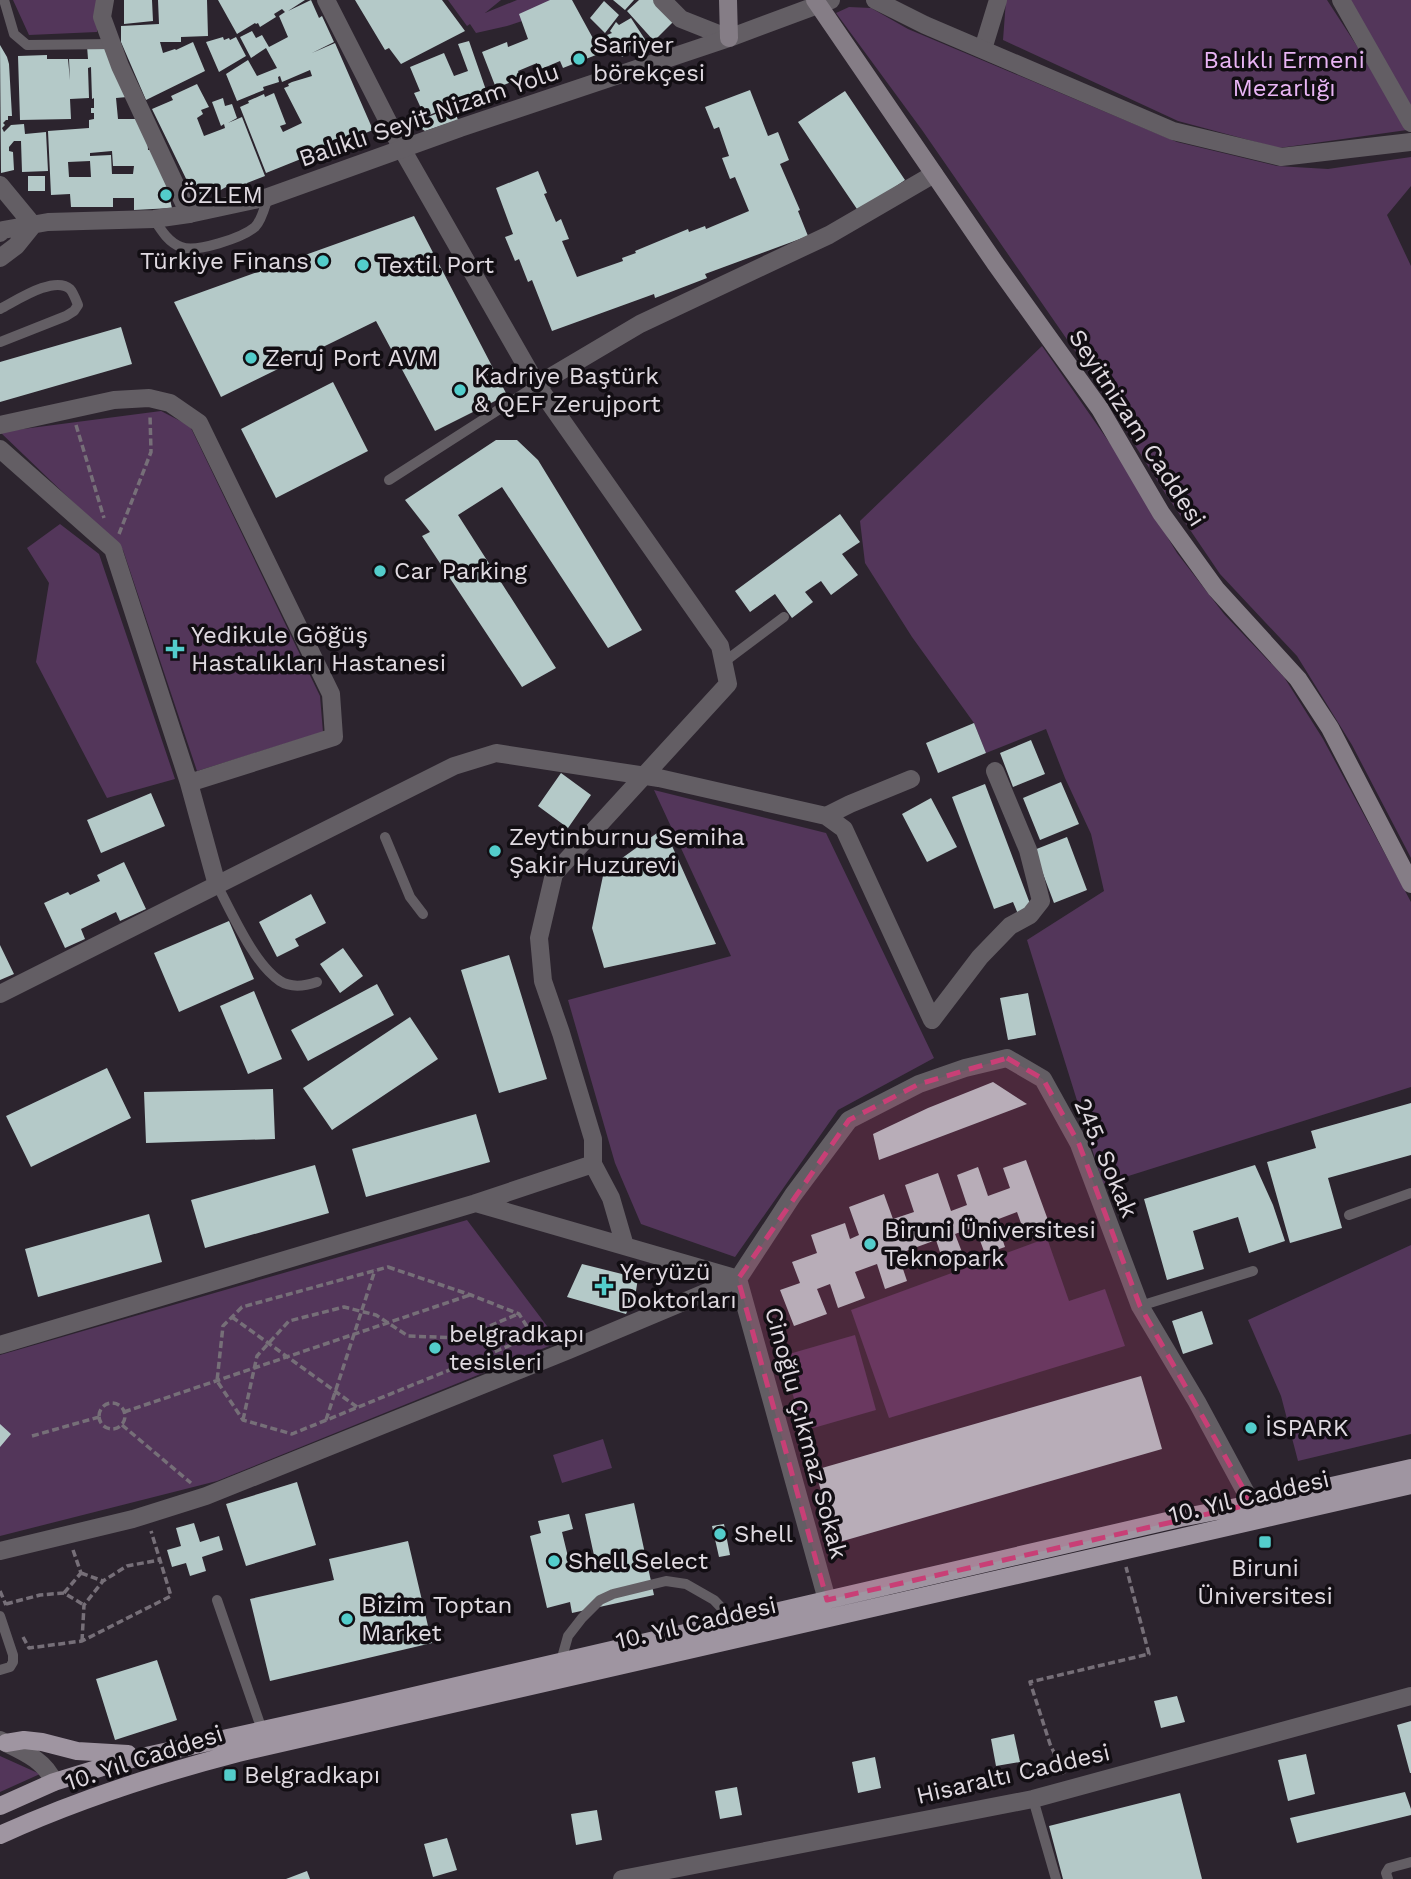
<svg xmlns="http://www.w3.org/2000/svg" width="1411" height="1879" font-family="'Work Sans',sans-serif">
	<rect width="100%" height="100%" fill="#2c242e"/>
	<path fill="#53365a" d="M13 0H98L97 32 29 35Z
		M448 0H501L485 13 517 0H564L546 13 507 26 476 33 470 24 467 26Z
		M1006 0H1327L1379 80 1407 130 1279 148 1178 121 1003 40Z
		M1346 0H1411V111Z
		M849 7 871 8 908 29 1177 142 1277 166 1328 169 1411 157V186L1387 215 1411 266V858L1352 745 1297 656 1220 574 1165 493 1084 364 922 130 836 13Z
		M1042 346 1116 452 1177 553 1224 614 1284 677 1323 739 1411 902V1087L1103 1184 1027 940 1104 891 1091 834 1065 778 1046 729 986 753 974 723 912 637 865 563 860 521Z
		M161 411 190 426 320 696 323 732 197 771 123 550 0 432Z
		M60 524 99 554 175 779 107 798 36 662 49 583 27 548Z
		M654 790 826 833 934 1058 838 1110 735 1257 641 1224 615 1163 568 1000 731 956Z
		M467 1220 559 1342 217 1481 0 1536V1355Z
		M1047 1238 1069 1301 1105 1289 1125 1346 889 1418 851 1310Z
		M1411 1245V1434L1298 1461 1281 1396 1248 1320Z
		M855 1335 876 1410 803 1431 782 1356Z
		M603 1439 612 1468 562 1483 553 1455Z
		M0 1756 40 1774 0 1792Z"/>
	<path fill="#b4c9c8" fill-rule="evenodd" d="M124 0H152L153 21 124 24Z
		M158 0H207L208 36 181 37V42H160L163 53 175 49 176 50 193 42 205 71 146 100 121 42V26L159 24Z
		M218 0H305L288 11 311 0 319 18 322 16 334 42 312 53 335 43 373 130 266 173 240 107 249 103 248 101 264 94 265 97 274 93 286 124 280 126 283 132 302 123 284 88 289 86 288 84 292 82 312 76 310 70 282 82 280 76 278 77 279 82 263 87 264 90 237 101 226 74 248 60 257 76 277 68 266 48 251 58 240 37 252 31 256 38 262 35 269 47 288 37 279 16 285 12 282 9 274 14 276 17 260 27 258 23 256 24 255 23 237 34Z
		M355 0H442L465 31 401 64 389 48 385 50Z
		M550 0H572L601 53 563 68 560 61 539 70 537 63 518 71 521 78 496 88 482 52 507 42 508 47 528 39 519 14Z
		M613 0H634L625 10Z
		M639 0H654L674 21 654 41 627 11Z
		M604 1 619 15 605 33 590 18Z
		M631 18 646 41 622 57 607 35 612 33 610 31 616 22 619 25Z
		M223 37 224 40 229 38 230 40 236 37 246 56 219 72 206 42Z
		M469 41 486 90 425 117 414 93 420 91 410 67 444 53 454 76 468 71 458 44Z
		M0 45 7 57 9 64 12 116H8V120H6L3 123 5 125 2 128 4 132 11 125 24 124 25 134 46 132 48 171 22 172 21 141H14L9 147V151L13 152 14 170 1 173Z
		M108 45 127 97 116 98 118 119H139L142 125V134H147L148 150H153L162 165 172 208 134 210V198H113V207H71L70 194 51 195 48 131 89 128V120L94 119V113H91V108H94V98L92 99 91 67 88 68 89 98 70 99 71 119 20 120 18 56 47 55V59H68L70 80 69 59H88L87 46ZM112 151 113 166H134L133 174H112L111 155 90 156V153ZM90 161 91 177H69L68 162Z
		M197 84 209 107 201 110 203 114 197 118 204 136 225 128 224 124 221 126 212 102 223 98 225 106 232 104 237 118 228 123 242 117 265 176 247 183 248 186 228 191 226 187 219 191 200 195 193 193 152 109 173 100 171 96Z
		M750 90 768 136 778 132 789 160 780 164 800 210 798 211 808 236 705 274 707 278 655 298 654 294 552 331 532 280 528 282 519 259 515 261 505 237 513 234 496 188 538 171 547 193 544 194 556 222 561 219 569 239 562 241 577 277 623 261 622 258 636 253 635 251 688 229 689 232 705 226 706 229 749 211 735 177 730 179 722 158 729 156 719 127 714 129 705 107Z
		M845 91 905 180 859 212 798 122Z
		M453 107 458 120 425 131 422 129 418 121Z
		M28 176H45V191H28Z
		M414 216 507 395 435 431 376 321 221 397 174 302Z
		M121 327 132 364 0 402V362Z
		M333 382 368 451 276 498 241 429Z
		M496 440H517L538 460 642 630 608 648 502 487 458 515 556 668 522 687 422 536 430 532 405 500Z
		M840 514 860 542 842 554 858 575 831 595 821 581 805 592 813 602 792 618 775 594 750 612 735 591Z
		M974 723 986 753 938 773 926 743Z
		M1031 740 1045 774 1013 787 1000 753Z
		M561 773 591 795 568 828 538 806Z
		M1061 782 1079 824 1040 840 1023 798Z
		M985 784 1032 909 1018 914 1013 902 994 909 952 797Z
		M151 793 165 826 101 853 87 820Z
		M931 798 957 847 927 862 902 814Z
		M664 828 716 944 604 968 592 928 604 871Z
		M1067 837 1087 890 1054 903 1034 850Z
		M124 862 146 909 120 921 116 912 81 929 85 939 65 948 44 903 68 892 70 895 100 881 97 875Z
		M311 894 326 923 295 939 299 946 277 957 259 922Z
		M229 921 254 979 179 1012 154 953Z
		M0 945 14 974 0 980Z
		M343 948 363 976 340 993 320 964Z
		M509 955 547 1079 499 1093 461 970Z
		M377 984 394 1015 308 1061 291 1030Z
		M254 991 282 1059 248 1074 220 1006Z
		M1028 993 1036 1035 1008 1040 1000 998Z
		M410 1017 438 1059 332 1130 303 1088Z
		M107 1068 131 1118 31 1167 6 1116Z
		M993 1082 1027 1104 879 1160 873 1134 928 1108Z
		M273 1089 275 1139 146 1143 144 1092Z
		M1411 1103V1155L1328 1178 1342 1228 1290 1243 1267 1162 1316 1148 1311 1131Z
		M476 1114 490 1162 366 1197 352 1149Z
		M1026 1160 1052 1231 1027 1240 1017 1212 996 1220 1005 1247 985 1254 975 1227 955 1234 965 1260 945 1267 936 1240 898 1254 907 1281 885 1289 877 1264 855 1272 865 1298 838 1308 830 1284 817 1289 827 1314 794 1326 780 1290 800 1283 792 1262 817 1253 811 1235 845 1223 850 1239 859 1235 849 1207 884 1194 893 1219 914 1212 905 1185 938 1173 951 1211 967 1205 957 1175 978 1167 988 1196 1010 1188 1003 1168Z
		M315 1165 329 1213 205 1248 191 1200Z
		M1255 1165 1273 1205 1285 1241 1249 1253 1238 1217 1193 1231 1204 1269 1167 1280 1144 1199Z
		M149 1214 162 1262 38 1297 25 1249Z
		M582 1264 638 1278 636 1291 626 1314 567 1297Z
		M1202 1311 1213 1344 1183 1354 1172 1321Z
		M1141 1376 1162 1449 836 1543 815 1470Z
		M0 1424 11 1434 0 1447Z
		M297 1482 316 1545 246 1566 226 1504Z
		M634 1503 654 1595 572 1613 570 1602 547 1608 530 1536 541 1533 538 1521 569 1514 573 1529 562 1532 570 1565 595 1560 585 1514Z
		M194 1523 200 1542 219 1536 223 1550 202 1557 206 1571 190 1576 186 1563 172 1567 167 1550 181 1546 176 1528Z
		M724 1524 730 1555 719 1557 712 1526Z
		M408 1541 432 1643 270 1681 250 1599 334 1580 329 1559Z
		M157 1660 177 1720 115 1740 96 1679Z
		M1177 1696 1185 1722 1161 1728 1154 1701Z
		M1411 1721V1773H1410L1397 1725Z
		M1014 1734 1020 1762 996 1766 991 1739Z
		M1306 1754 1315 1794 1288 1801 1278 1760Z
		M875 1757 881 1788 858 1793 852 1762Z
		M737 1787 742 1815 720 1819 715 1791Z
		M1405 1792 1411 1809V1815L1297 1843 1290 1818Z
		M1180 1793 1202 1879H1063L1049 1826Z
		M597 1810 602 1840 576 1845 571 1814Z
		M447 1838 457 1870 433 1877 424 1844Z
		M307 1871 310 1879H286Z"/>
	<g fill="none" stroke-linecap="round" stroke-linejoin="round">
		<path stroke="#766f78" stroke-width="3.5" stroke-dasharray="7 3.5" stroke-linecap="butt" d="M76 425 104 518
			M119 534 151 452 150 415
			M388 1267 471 1295 519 1314 533 1336 292 1434 243 1420 217 1381 223 1326 242 1307Z
			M232 1317 357 1407
			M99 1416a13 13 0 1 1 26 0a13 13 0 1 1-26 0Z
			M124 1412 470 1295
			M243 1420 257 1356 289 1321 344 1307 376 1315 408 1336 461 1338 518 1314
			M326 1420 375 1270
			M122 1425 191 1483
			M32 1436 99 1417
			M73 1550 81 1573
			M81 1573 103 1581
			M0 1591 6 1605
			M64 1593 81 1573
			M6 1604 40 1595 64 1593 84 1605
			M23 1637 29 1648 82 1641 171 1596 151 1531
			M82 1641 84 1605 103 1581 127 1566 159 1560
			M1064 1774 1050 1744 1030 1682 1149 1654 1126 1567"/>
		<path stroke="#635e64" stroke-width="10" d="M4 0 14 34 27 45 112 44
			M154 219C161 230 168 242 181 247 196 253 242 238 255 227 262 220 265 206 268 197
			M0 309C16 301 54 275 70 289 73 292 76 300 78 305L74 311 66 316 0 342
			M389 480 537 385
			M724 662 784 617
			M385 837 410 897 423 914
			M217 885C232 913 254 964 280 981 291 988 305 986 317 982
			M1349 1215 1411 1193
			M1140 1306 1253 1271
			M217 1600 262 1730
			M0 1616 13 1655V1662L10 1667 0 1670
			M561 1661 568 1636 582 1618 600 1600 613 1594 666 1581 686 1584 714 1600 734 1621
			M1033 1799 1056 1879
			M1388 1879 1386 1873 1389 1868 1411 1862"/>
		<path stroke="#635e64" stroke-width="18" d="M105 0 102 17 120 66 189 214
			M326 0 402 149 537 385 720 646 728 684 554 874 539 938 543 981 561 1033 593 1139V1164L611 1198 625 1246
			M662 0 681 19 729 38
			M983 49 998 0
			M537 385 640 324 829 235 934 174
			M0 425 114 400 149 398 170 403 199 423 331 694 334 737 189 783
			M0 449 113 549 189 783 217 885
			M826 816 850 804 911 779
			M0 994 454 766 496 753 659 778 826 816 844 829 932 1020 980 957 1010 926 1030 915 1041 901 1028 850 995 771
			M476 1203 738 1279
			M738 1279 793 1195 849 1120 919 1084 965 1068 1007 1058 1043 1079 1079 1144 1140 1306 1197 1402 1252 1504
			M738 1279 827 1600
			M0 1345 476 1203 593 1164
			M0 1551 133 1519 206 1496 569 1350 738 1279
			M622 1879 1033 1799 1411 1696"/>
		<path stroke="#635e64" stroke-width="18" d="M875 0 925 25 1173 131 1281 157 1411 142
			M1341 0 1411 123
			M0 185 33 225
			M0 233 3 230 48 222 154 219 189 214 268 197 460 128 729 38 831 0
			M0 258 16 246 33 225
			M0 1740C22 1751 44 1759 54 1782"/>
		<path stroke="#857d86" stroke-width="18" d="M728 0 729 38
			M815 0 995 263 1100 409 1161 513 1216 589 1298 679 1330 728 1411 884"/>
		<path stroke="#9f95a1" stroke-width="18" d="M6 1743 24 1740 42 1742 77 1751 128 1754
			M0 1806 54 1782 119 1762 349 1711 1180 1518 1252 1504 1411 1468
			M0 1835C77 1800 157 1774 238 1753L1411 1485"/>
	</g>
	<path fill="#c83f76" fill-opacity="0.2" stroke="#c83f76" stroke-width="5" stroke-dasharray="14 9" stroke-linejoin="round" d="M1007 1058 1043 1079 1079 1144 1140 1306 1252 1504 827 1600 738 1279 849 1120 919 1084Z"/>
	<g fill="#53cdcb" stroke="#120e13" stroke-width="2.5">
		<circle cx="579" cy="59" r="7"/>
		<circle cx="166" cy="195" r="7"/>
		<circle cx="323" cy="261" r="7"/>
		<circle cx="363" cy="265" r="7"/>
		<circle cx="251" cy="358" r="7"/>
		<circle cx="460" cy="390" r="7"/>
		<circle cx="380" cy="571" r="7"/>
		<path d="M171.5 638.5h7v7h7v7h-7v7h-7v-7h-7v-7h7z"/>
		<circle cx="495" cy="851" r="7"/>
		<circle cx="870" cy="1244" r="7"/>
		<path d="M600.5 1275.5h7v7h7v7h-7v7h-7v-7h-7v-7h7z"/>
		<circle cx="435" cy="1348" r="7"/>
		<circle cx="1251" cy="1428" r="7"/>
		<circle cx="720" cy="1534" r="7"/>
		<rect x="1258" y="1535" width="14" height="14" rx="3.5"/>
		<circle cx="554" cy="1561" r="7"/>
		<circle cx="347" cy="1619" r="7"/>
		<rect x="223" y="1768" width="14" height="14" rx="3.5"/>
	</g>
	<g text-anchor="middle" stroke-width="7" stroke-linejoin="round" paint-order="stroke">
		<g font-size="24" fill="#e0dae1" stroke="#120e13" text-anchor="start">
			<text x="593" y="53">Sariyer<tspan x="593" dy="28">börekçesi</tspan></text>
			<text x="180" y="203">ÖZLEM</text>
			<text x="309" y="269" text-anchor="end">Türkiye Finans</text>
			<text x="377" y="273">Textil Port</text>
			<text x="265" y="366">Zeruj Port AVM</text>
			<text x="474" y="384">Kadriye Baştürk<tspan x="474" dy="28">&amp; QEF Zerujport</tspan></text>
			<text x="394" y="579">Car Parking</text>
			<text x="191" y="643">Yedikule Göğüş<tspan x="191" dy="28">Hastalıkları Hastanesi</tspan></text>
			<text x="509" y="845">Zeytinburnu Semiha<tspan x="509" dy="28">Şakir Huzurevi</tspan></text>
			<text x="884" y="1238">Biruni Üniversitesi<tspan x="884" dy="28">Teknopark</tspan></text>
			<text x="620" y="1280">Yeryüzü<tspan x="620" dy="28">Doktorları</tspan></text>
			<text x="449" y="1342">belgradkapı<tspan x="449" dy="28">tesisleri</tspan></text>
			<text x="1265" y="1436">İSPARK</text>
			<text x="734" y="1542">Shell</text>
			<text x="568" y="1569">Shell Select</text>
			<text x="1265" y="1576" text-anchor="middle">Biruni<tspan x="1265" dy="28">Üniversitesi</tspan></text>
			<text x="361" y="1613">Bizim Toptan<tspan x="361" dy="28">Market</tspan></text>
			<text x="244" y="1783">Belgradkapı</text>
		</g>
		<g font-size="24" fill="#e9b5f5" stroke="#120e13">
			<text x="1284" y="68">Balıklı Ermeni<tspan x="1284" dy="28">Mezarlığı</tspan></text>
		</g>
		<g font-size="24" fill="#e0dae1" stroke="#120e13">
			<text transform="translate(429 115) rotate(-19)" y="8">Balıklı Seyit Nizam Yolu</text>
			<text transform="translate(1137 428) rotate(57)" y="8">Seyitnizam Caddesi</text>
			<text transform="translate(1106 1158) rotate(67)" y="8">245. Sokak</text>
			<text transform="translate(806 1433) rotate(75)" y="8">Cinoğlu Çıkmaz Sokak</text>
			<text transform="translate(1249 1497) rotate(-13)" y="8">10. Yıl Caddesi</text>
			<text transform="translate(696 1623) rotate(-13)" y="8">10. Yıl Caddesi</text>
			<text transform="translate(144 1758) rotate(-18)" y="8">10. Yıl Caddesi</text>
			<text transform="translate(1013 1774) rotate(-13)" y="8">Hisaraltı Caddesi</text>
		</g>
	</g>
</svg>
